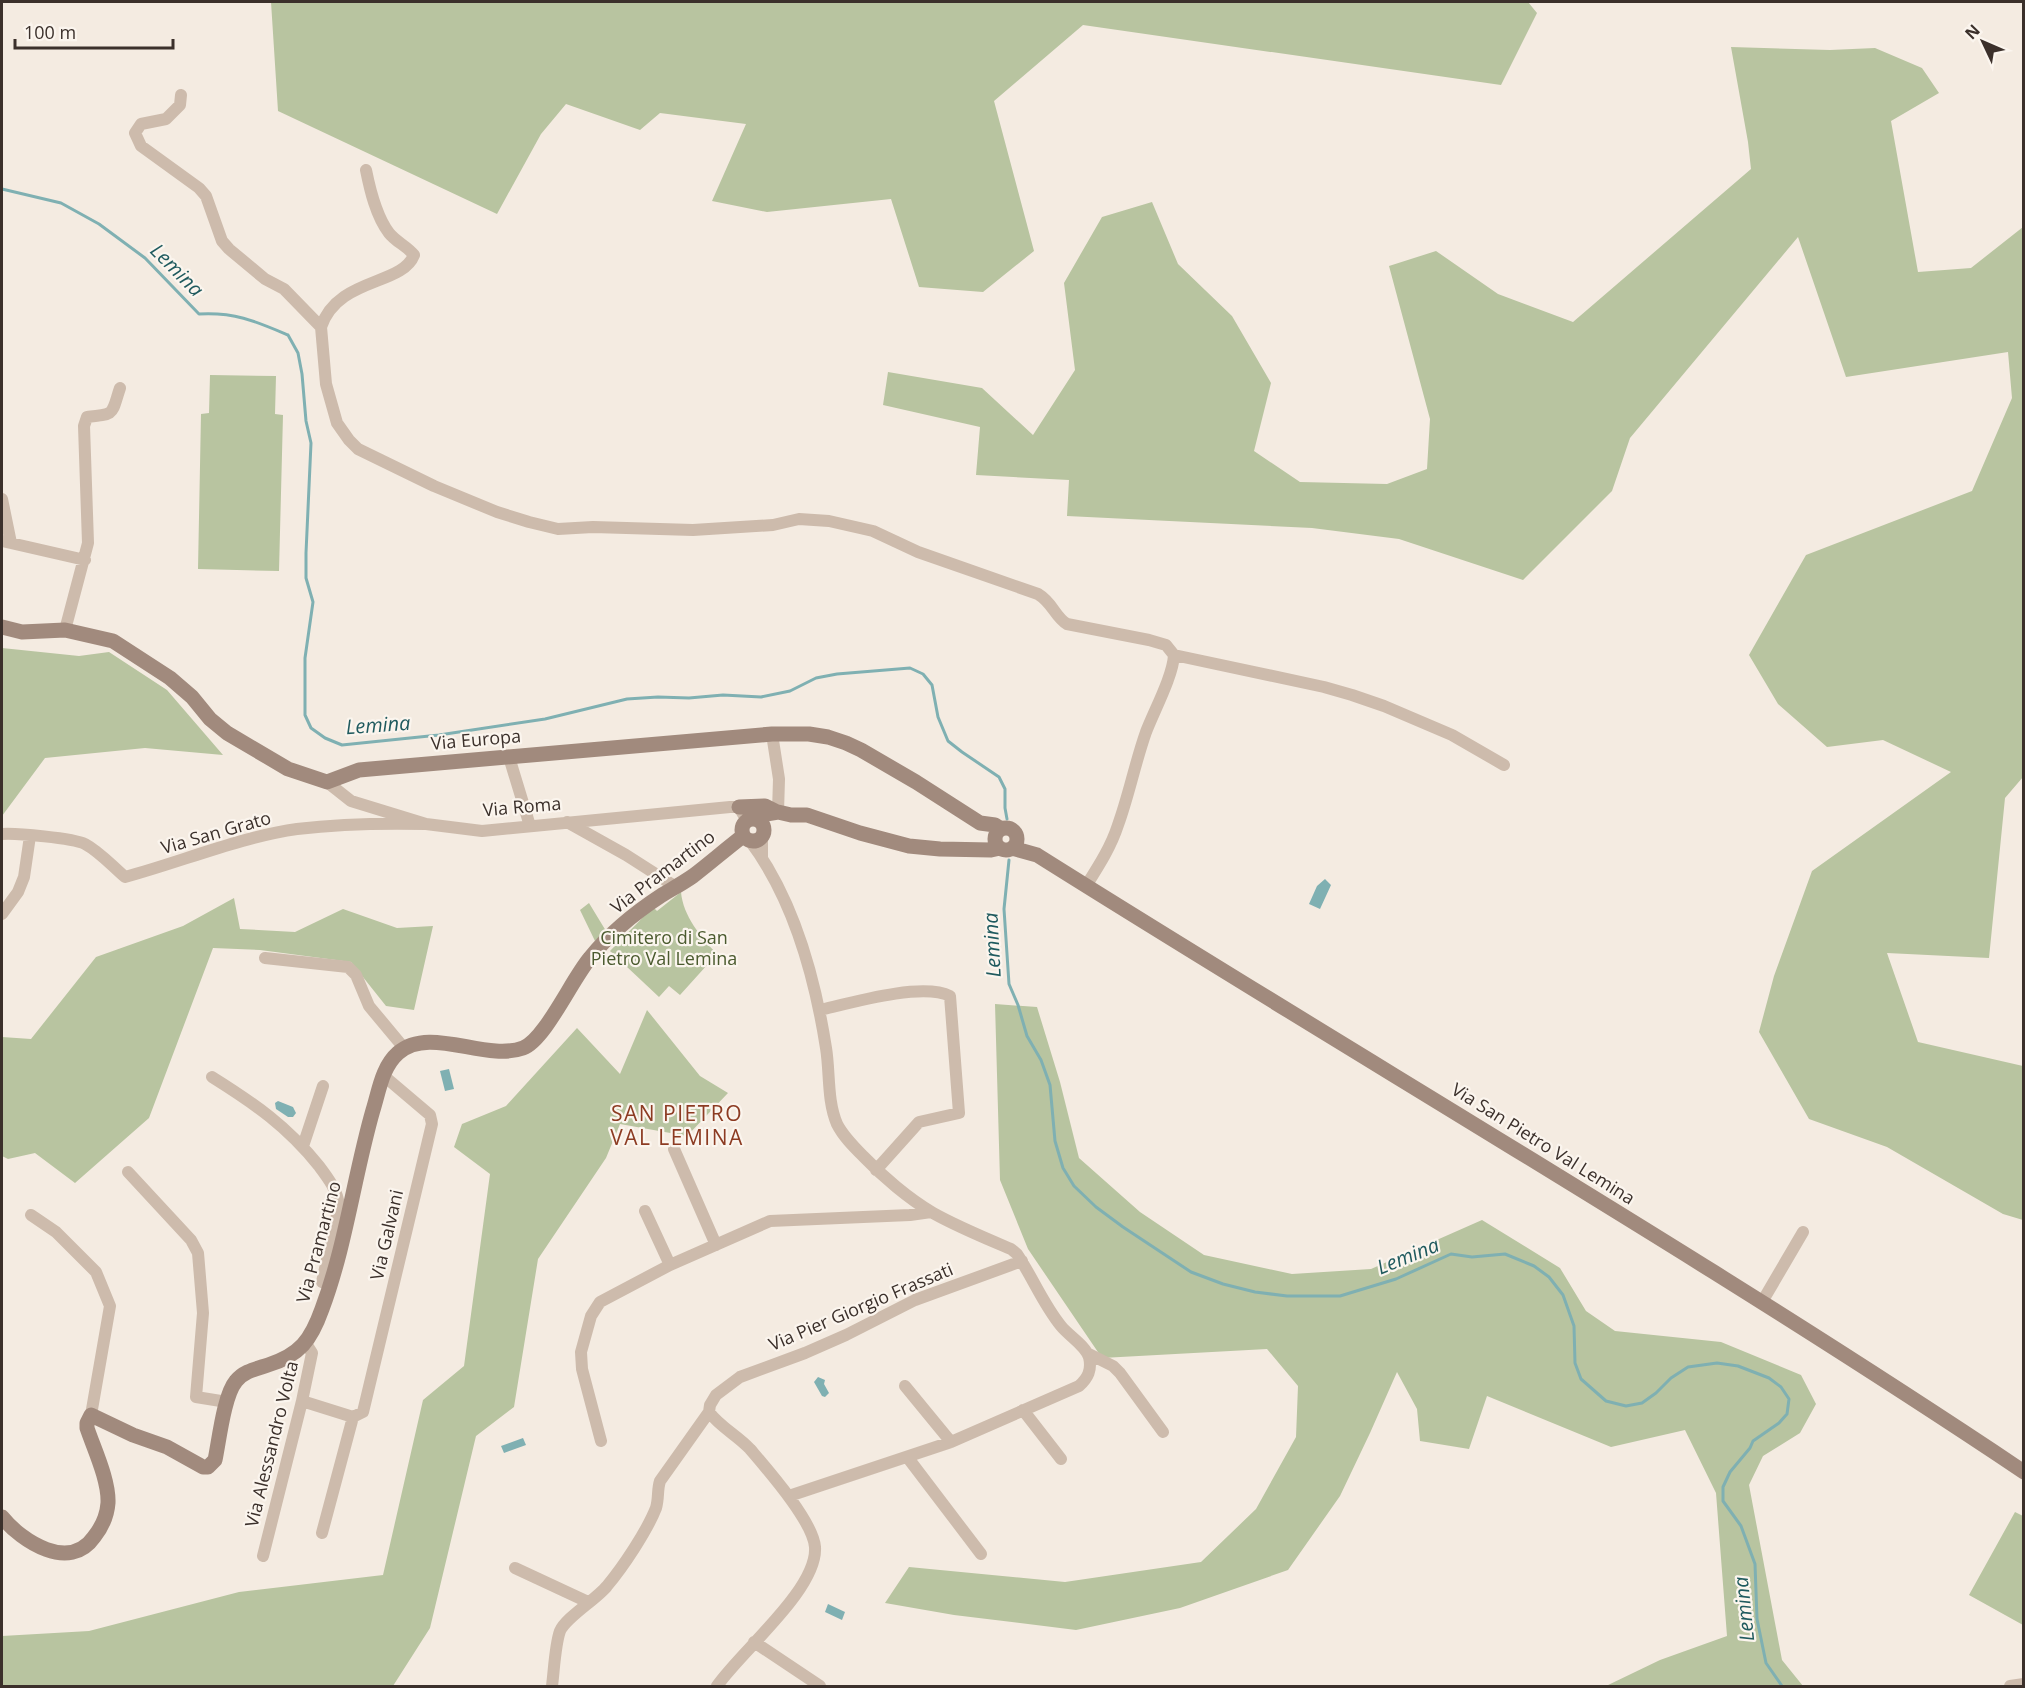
<svg xmlns="http://www.w3.org/2000/svg" width="2025" height="1688" font-family="'Open Sans',sans-serif">
	<rect width="100%" height="100%" fill="#f4ebe1"/>
	<path fill="#b8c4a0" d="M271 2H1528L1537 13 1501 85 1083 25 994 101 1034 251 983 292 919 287 891 199 767 212 712 201 746 124 660 113 640 130 566 104 541 134 497 214 278 111Z
		M1731 47 1830 50 1875 48 1922 68 1939 93 1891 121 1918 272 1971 268 2023 227V777L2005 798 1989 958 1887 953 1918 1042 2023 1066V1220L2003 1214 1887 1147 1809 1119 1759 1032 1774 976 1812 871 1951 772 1883 740 1827 747 1778 704 1749 655 1806 555 1972 491 2012 398 2008 352 1846 377 1798 237 1630 438 1612 491 1523 580 1399 539 1312 528 1067 516 1069 480 976 475 980 427 883 405 888 372 982 388 1033 435 1075 370 1064 283 1102 217 1152 202 1178 264 1232 316 1271 383 1254 451 1300 482 1387 484 1427 469 1430 419 1389 266 1436 251 1498 294 1573 322 1751 169 1748 142Z
		M210 375 276 376 275 414 283 415 279 571 198 569 201 414 209 413Z
		M2 648 79 656 109 652 167 690 223 755 145 748 45 758 2 816Z
		M681 892C683 916 701 937 717 954L680 995 669 986 659 997 610 951 653 907 657 911Z
		M234 898 240 929 295 932 343 909 397 928 433 926 414 1010 386 1006 351 962 260 950 213 948 149 1118 75 1183 35 1153 8 1159 2 1156V1037L31 1039 96 957 183 926Z
		M589 903 606 931 595 941 580 910Z
		M995 1004 1037 1007 1060 1082 1079 1158 1140 1212 1204 1255 1292 1274 1371 1269 1482 1220 1560 1268 1586 1311 1615 1331 1721 1342 1801 1375 1816 1404 1800 1433 1763 1456 1749 1485 1782 1660 1803 1686H1606L1660 1660 1727 1636 1716 1493 1685 1430 1611 1447 1487 1396 1469 1449 1420 1441 1417 1409 1397 1372 1370 1433 1340 1496 1288 1570 1180 1608 1076 1630 954 1615 885 1603 909 1567 1065 1582 1201 1562 1256 1509 1296 1437 1298 1386 1267 1349 1102 1358 1028 1249 1000 1180Z
		M647 1010 700 1076 728 1093 687 1136 620 1124 606 1158 538 1259 514 1407 476 1436 430 1628 393 1686H2V1636L89 1631 239 1592 383 1575 423 1400 464 1366 490 1174 454 1147 462 1124 506 1106 577 1028 620 1074Z
		M2015 1512 2023 1516V1625L1969 1595Z"/>
	<path fill="#7fb0b2" d="M1325 879 1331 885 1320 909 1309 904 1317 886Z
		M449 1069 454 1089 445 1091 440 1071Z
		M278 1101 293 1107 296 1113 293 1117H288L276 1109 275 1103Z
		M818 1377 825 1380 824 1384 829 1393 825 1397 822 1396 814 1382Z
		M523 1438 526 1445 504 1453 501 1446Z
		M828 1604 845 1612 842 1620 825 1612Z"/>
	<g fill="none" stroke-linecap="round" stroke-linejoin="round">
		<path stroke="#7fb0b2" stroke-width="3" d="M2 189 61 203 99 224 145 258 199 314C235 312 255 321 288 335L298 353 302 374 306 421 311 443 306 553V578L313 602 305 658V715L311 728 325 738 342 745 439 735 545 719 627 699 658 697 689 698 723 695 761 697 790 691 816 678 837 674 910 668 923 674 932 685 938 717 948 741 962 752 999 777 1005 789V808L1007 819
			M1009 860 1004 909 1009 984 1018 1005 1027 1036 1041 1060 1050 1085 1055 1141 1063 1168 1074 1186 1096 1207 1123 1227 1191 1272 1223 1284 1255 1292 1287 1296H1340L1396 1279 1451 1254 1472 1257 1505 1254 1534 1266 1549 1277 1563 1295 1574 1326 1575 1363 1581 1379 1606 1401 1626 1406 1642 1403 1656 1393 1671 1378 1688 1367 1717 1363 1738 1366 1769 1378 1781 1387 1789 1399 1787 1414 1779 1423 1753 1441 1750 1448 1730 1472 1723 1487V1501L1741 1526 1755 1564 1757 1619 1766 1663 1782 1686"/>
		<path stroke="#cdbbac" stroke-width="12" d="M181 95 180 105 166 119 141 124 135 133 141 146 199 188 206 196 222 241 229 249 265 279 284 289 321 327
			M366 170C370 190 376 216 389 233 396 242 407 246 414 255 402 286 338 277 321 327L326 384 337 423 349 440 358 449 434 486 497 512 529 522 558 529 593 527 693 530 773 525 799 519 829 521 873 531 918 552 1038 594C1053 603 1055 617 1067 624L1149 640 1166 645 1174 655 1324 687 1352 695 1384 706 1452 735 1504 765
			M2 499 11 543
			M2 541 85 560
			M65 630 88 543 84 426 87 417C116 414 111 415 120 388
			M772 734 779 779 778 812
			M509 757 530 826
			M327 782 351 801 426 824 482 831 730 807H739L747 821
			M567 822 626 855 676 887
			M2 834C16 833 73 838 85 844 100 852 112 866 125 877 181 862 240 837 297 829 339 824 383 823 426 824
			M762 837V857
			M750 841C793 898 815 978 826 1048 830 1072 827 1101 837 1124 843 1136 853 1146 863 1156 882 1176 909 1199 933 1213 958 1227 985 1238 1011 1249L1017 1254C1033 1278 1043 1304 1061 1326 1069 1336 1085 1345 1089 1357 1092 1370 1088 1378 1079 1386L951 1442 789 1496
			M1086 886C1098 867 1111 847 1118 825 1129 795 1135 763 1146 732 1154 711 1173 676 1174 655
			M2 914 18 892 24 877 30 836
			M265 958 348 967 356 975 369 1006 404 1048
			M820 1010C850 1003 922 982 950 996L959 1113 919 1122 876 1170
			M212 1077C255 1104 287 1126 319 1166 328 1178 338 1191 339 1206L322 1282 331 1285
			M303 1146 323 1086
			M674 1149 716 1245
			M128 1172 191 1240 198 1253 203 1313 196 1397 227 1402
			M645 1211 670 1265
			M31 1215 56 1232 96 1272 110 1306 91 1415
			M1762 1302 1803 1232
			M1087 1353 1113 1366 1120 1373 1163 1432
			M905 1386 951 1442
			M302 1401 353 1417
			M1023 1410 1061 1459
			M353 1417 363 1412 432 1124 430 1115 384 1076
			M601 1441 582 1369 581 1352 591 1316 600 1302 670 1265 770 1221 910 1215 931 1212
			M908 1458 981 1554
			M322 1533 353 1417
			M263 1556 302 1401 312 1353 305 1342
			M515 1568 588 1602
			M754 1642 820 1686
			M552 1686C554 1671 555 1645 560 1631 566 1617 597 1599 607 1586 623 1567 647 1531 656 1508 659 1498 657 1490 660 1481L709 1412
			M717 1686C741 1651 818 1589 815 1547 813 1521 767 1469 750 1449 737 1435 720 1427 709 1412L710 1405 716 1395 740 1377 805 1353 846 1335 915 1300 1022 1261
			M2010 1686 2024 1684"/>
		<path stroke="#a18a7d" stroke-width="15" d="M2 627 22 632 65 630 113 641 170 678 192 697 210 719 227 733 288 769 327 782 359 770 772 734H809L828 737 846 743 861 750 916 782 980 823 995 825 1001 829
			M739 807 765 806 775 811
			M742 830a11 11 0 1 1 22 0a11 11 0 1 1-22 0Z
			M757 820 766 814 778 812 791 815H807L860 833 909 846 940 849 991 850 1000 848
			M995 839a11 11 0 1 1 22 0a11 11 0 1 1-22 0Z
			M1012 848 1037 855C1366 1062 1701 1256 2024 1472
			M2 1517C22 1542 70 1572 94 1537 102 1527 107 1516 108 1503 109 1480 94 1449 87 1428V1423L91 1415 133 1435 167 1447 203 1467H208L215 1460C219 1441 224 1395 236 1381 244 1371 256 1369 268 1365 300 1355 311 1340 322 1309 346 1245 354 1176 373 1110 379 1091 382 1067 398 1053 430 1025 485 1062 523 1048 545 1040 572 979 590 958 609 934 636 912 662 895 672 889 683 883 693 876 710 863 726 849 743 836"/>
	</g>
	<g text-anchor="middle" stroke-width="4.5" stroke-linejoin="round" paint-order="stroke">
		<g font-size="18" fill="#3b302b" stroke="#fbf5ee">
			<text transform="translate(476 740) rotate(-5)" y="6">Via Europa</text>
			<text transform="translate(522 807) rotate(-5)" y="6">Via Roma</text>
			<text transform="translate(216 833) rotate(-16)" y="6">Via San Grato</text>
			<text transform="translate(663 872) rotate(-37)" y="6">Via Pramartino</text>
			<text transform="translate(1543 1144) rotate(32)" y="6">Via San Pietro Val Lemina</text>
			<text transform="translate(387 1235) rotate(-77)" y="6">Via Galvani</text>
			<text transform="translate(319 1242) rotate(-75)" y="6">Via Pramartino</text>
			<text transform="translate(861 1307) rotate(-23)" y="6">Via Pier Giorgio Frassati</text>
			<text transform="translate(272 1444) rotate(-76)" y="6">Via Alessandro Volta</text>
		</g>
		<g font-size="18" fill="#4a5a2e" stroke="#fbf5ee">
			<text x="664" y="944">Cimitero di San<tspan x="664" dy="21">Pietro Val Lemina</tspan></text>
		</g>
		<g font-size="20" font-style="italic" fill="#1f5a5e" stroke="#fbf5ee">
			<text transform="translate(177 270) rotate(45)" y="7">Lemina</text>
			<text transform="translate(378 725) rotate(-4)" y="7">Lemina</text>
			<text transform="translate(992 945) rotate(-93)" y="7">Lemina</text>
			<text transform="translate(1408 1256) rotate(-22)" y="7">Lemina</text>
			<text transform="translate(1744 1609) rotate(-96)" y="7">Lemina</text>
		</g>
		<g font-size="21" letter-spacing="1.5" fill="#8c3b22" stroke="#fbf5ee">
			<text x="677" y="1121">SAN PIETRO<tspan x="677" dy="24">VAL LEMINA</tspan></text>
		</g>
	</g>
	<rect width="2025" height="1688" fill="none" stroke="#3b302b" stroke-width="6"/>
	<g transform="translate(1983 42) rotate(314)" stroke="#fbf5ee" stroke-width="4.5" paint-order="stroke">
	<path d="M0-4.5L10 22L0 15L-10 22Z" fill="#3b302b"/>
	<text y="-9" font-size="16" font-weight="bold" text-anchor="middle" fill="#3b302b">N</text>
	</g>
	<path d="M15 39v9h158v-9" fill="none" stroke="#3b302b" stroke-width="3"/>
	<text x="24" y="39" font-size="18" fill="#3b302b" stroke="#fbf5ee" stroke-width="4.5" paint-order="stroke">100 m</text>
</svg>
